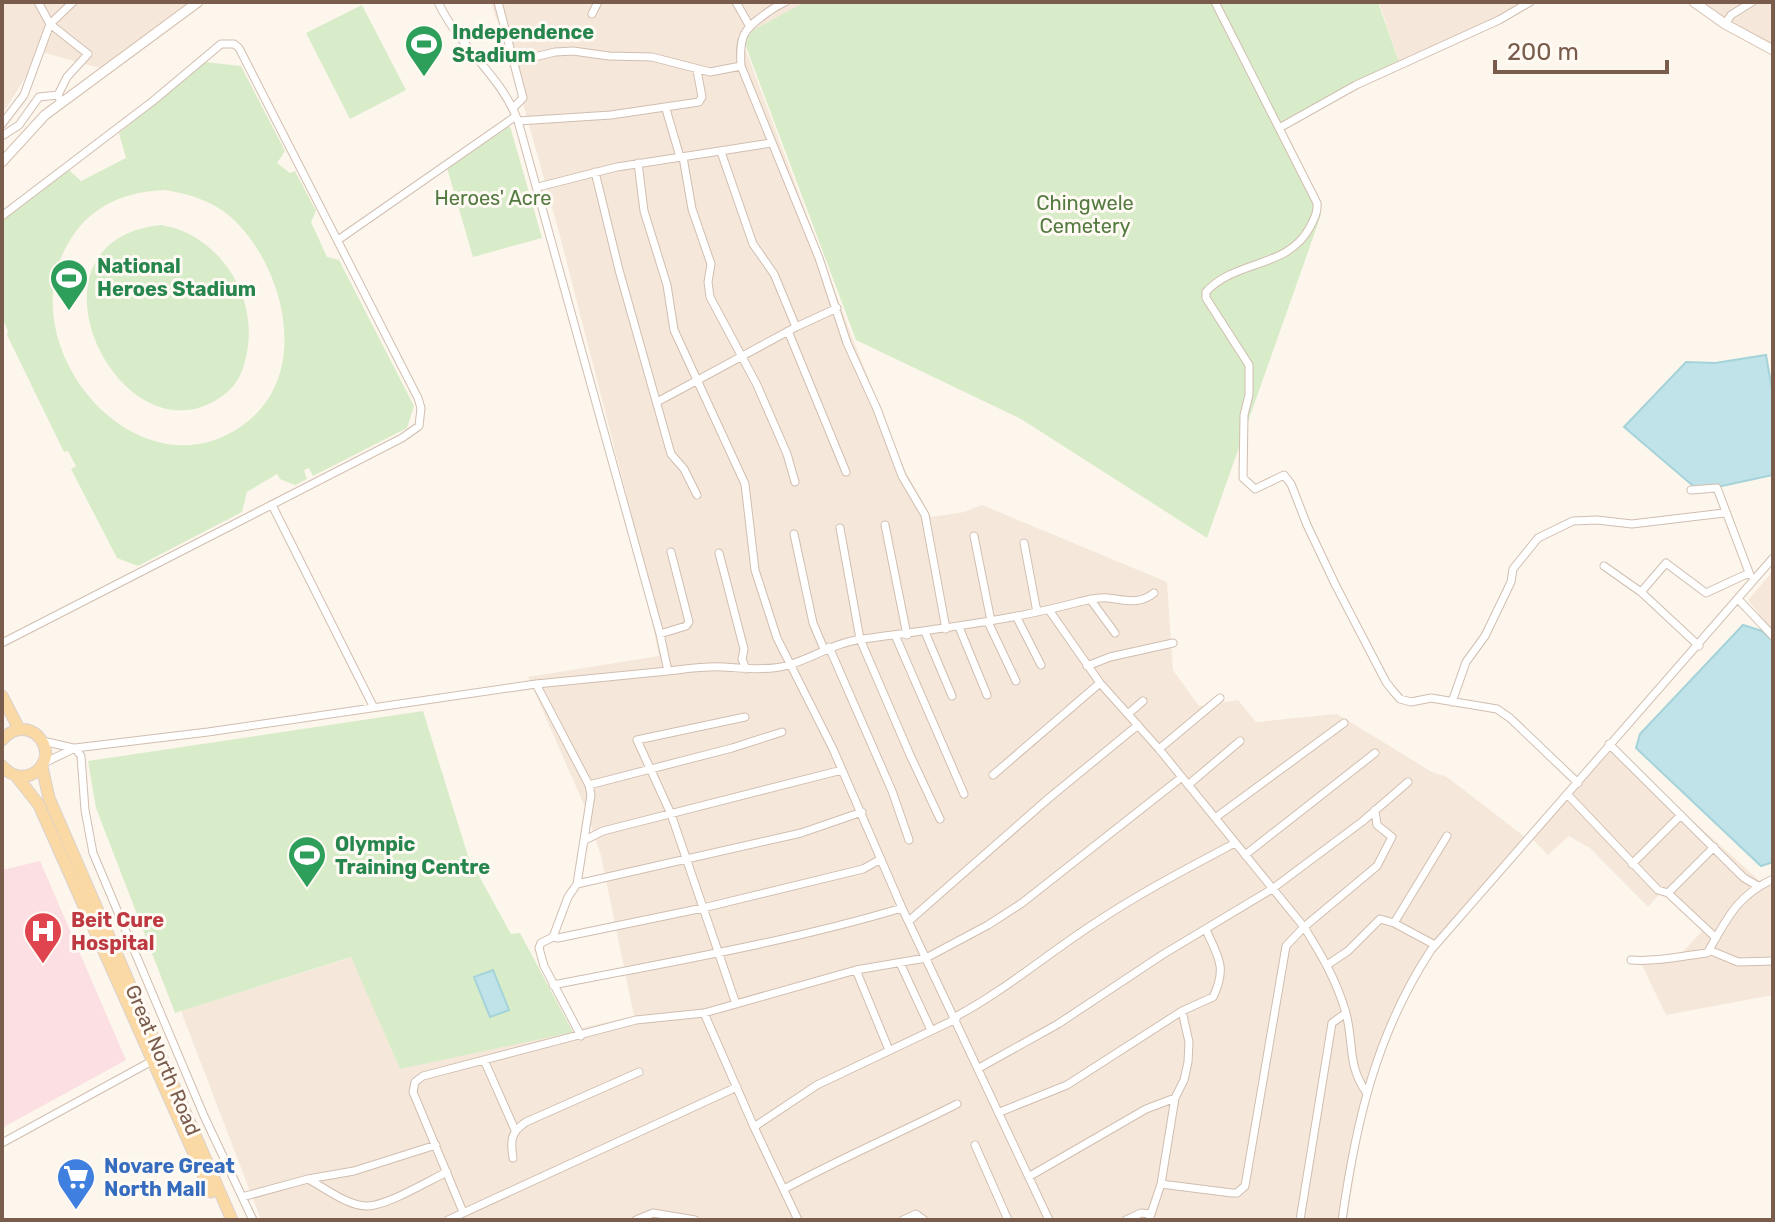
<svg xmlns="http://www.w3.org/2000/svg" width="1775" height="1222" font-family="Rubik,sans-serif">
	<rect width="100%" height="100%" fill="#fdf6ec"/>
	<path fill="#f5e8da" d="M2 2H194L103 69 41 52 2 115Z
		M491 2H805L741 37 852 337 905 470 931 517 964 512 982 505 1167 582 1173 670 1199 706 1238 700 1256 722 1337 714 1432 772 1447 777 1529 840 1444 939 1418 974 1399 1008 1364 1111 1347 1220H261L181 1011 352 957 400 1069 634 1016 601 856 585 807 528 677 659 656 626 493 560 236 500 21 496 19Z
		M1379 2H1524L1496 19 1400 65Z
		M1702 2H1773V44L1716 14Z
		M1773 571V631L1748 600Z
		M1613 749 1761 882 1773 877V995L1666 1015 1639 959 1679 956 1704 929 1663 890 1648 907 1590 848 1569 836 1548 855 1531 838Z"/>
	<path fill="#fbdfe3" d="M40 861 126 1060 2 1128V870Z"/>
	<path fill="#d8ecc9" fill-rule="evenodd" d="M805 2H1378L1400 65 1279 130 1321 215 1207 538 1021 419 856 340 742 36Z
		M362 5 406 90 350 119 306 33Z
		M205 62 241 66 285 151 277 163 290 173 295 171 316 211 311 222 327 257 339 260 414 406 407 428 313 476 309 468 304 470 307 479 295 485 280 479 277 474 247 492 242 512 138 566 117 558 71 469 76 466 68 451 64 452 7 335 8 331 2 317V221L69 170 81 181 126 158 119 133ZM164 190C191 194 216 202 235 221 285 270 310 373 247 422 141 506 1 344 72 237 94 204 126 192 164 190Z
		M510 126 542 238 473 257 447 168Z
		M161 225C219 234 258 296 247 352 244 369 239 383 225 394 123 473 8 241 161 225Z
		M423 711 468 856 511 934 520 933 573 1032 400 1069 351 957 175 1013 96 808 88 761Z"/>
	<path fill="#bfe3e8" stroke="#a5d3da" stroke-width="2" d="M1766 355 1773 395V475L1699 491 1624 427 1686 362 1715 363Z
		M1743 625 1762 631 1773 641V862L1761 866 1636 748 1640 734Z
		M493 970 509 1010 490 1017 474 977Z"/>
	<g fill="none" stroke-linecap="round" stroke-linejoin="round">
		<g stroke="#d1beb0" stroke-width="9">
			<path id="street" d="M38 2 50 24 88 54 67 77 58 95 61 102
				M498 2 523 98 513 108
				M736 2 749 25
				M785 2C778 5 774 8 768 12 743 30 739 35 741 66L819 258 847 343 877 409 902 476 925 515 946 629
				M1215 2 1317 203C1318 212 1314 219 1310 227 1288 269 1236 259 1206 292V298L1249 365V395L1244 415 1243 478 1255 489 1284 475 1291 484 1307 525 1336 586 1386 682 1393 691 1400 699 1411 702 1431 698 1497 709 1510 718 1578 783
				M592 14 598 2
				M1725 24 1731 15 1752 2
				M514 62 555 52 573 51 609 56 652 57 710 72 741 66
				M666 109 680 157
				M518 121 611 115 699 102 702 97 697 70
				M2 124 24 95 50 24 73 2
				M1281 127 1356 85 1499 20 1530 2
				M2 136 19 125 39 97 58 95
				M721 152 753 244 774 274 796 327
				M683 157 692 209 711 264 708 282 710 297 757 385 787 454 795 482
				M638 163 644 211 667 285 674 330 745 484 755 570 777 638 833 749 902 908 1049 1220
				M595 172 619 270 671 454 684 469 697 495
				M538 187 617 167 771 143
				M2 216 153 101 221 44H234L239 48 418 398 421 408 419 426 402 438 2 643
				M338 240 516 116
				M788 331 846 472
				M657 402 796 327 837 308
				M1691 490 1717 488 1750 575
				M272 505 373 706
				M885 525 907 635
				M840 528 860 639 910 755 940 819
				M794 534 813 623 824 649
				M974 536 991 621
				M1024 543 1037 612
				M719 553 744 649 742 659 746 669
				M1604 566 1641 592 1699 646
				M1641 592 1666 563 1706 593 1749 573
				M1090 599 1115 633
				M1738 599 1773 636
				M1049 610 1100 683 1159 749 1304 927C1322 956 1336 979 1346 1013 1354 1044 1347 1064 1366 1092
				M1016 616 1041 665
				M988 622 1016 681
				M959 627 987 695
				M925 632 952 696
				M660 634 686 626 689 622 671 552
				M895 635 964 794
				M829 647 892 791 909 840
				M1087 666 1110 657 1173 643
				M668 671C686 669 704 666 723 667 744 668 768 671 789 665 815 657 836 642 863 639 936 629 1008 621 1079 602 1088 600 1098 597 1108 598 1126 600 1139 605 1154 593
				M536 684 589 785 591 795 577 884 568 897 553 937 541 943 539 948 544 966 581 1036
				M1452 702 1466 662 1485 636 1511 582 1513 569 1538 538 1573 521 1597 520 1632 524 1724 513
				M1128 714 1143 701
				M43 741 73 748
				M1609 744 1744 878 1758 886
				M75 748 81 756 85 810 93 853 204 1116 253 1220
				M1159 749 1220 698
				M44 763 75 748 208 732 536 684 668 671 660 634 518 121C501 75 458 46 438 2
				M993 775 1100 683
				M589 785 732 748 782 732
				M1188 785 1240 741
				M1568 795 1658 890 1668 893 1716 938
				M1215 818 1344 723
				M587 839 603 831 842 770
				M1245 855 1375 753
				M1632 864 1681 815
				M577 884 801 833 862 812
				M1668 893 1714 847
				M910 920 1049 798 1138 725
				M1394 923 1447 836
				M553 937 558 938 703 908 863 869 881 859
				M1709 950C1728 917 1737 896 1773 879
				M1631 960C1657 962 1681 956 1707 953L1709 950 1738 962 1773 961
				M900 963 931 1030
				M1327 965 1348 951 1380 919 1394 923 1435 945
				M856 970 889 1050
				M553 985C670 962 788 942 902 908
				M736 1004 671 814 637 740 745 717
				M704 1013 754 1127 798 1220
				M955 1017C1004 991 1046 955 1092 925 1138 894 1186 869 1235 843
				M484 1060 515 1130
				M979 1068 1058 1024 1162 955 1272 889 1363 821 1408 782
				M1000 1112 1067 1085 1182 1011 1213 997C1227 968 1219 958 1206 930
				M754 1127 817 1085 956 1019
				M2 1143 152 1061
				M975 1145 1008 1220
				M513 1158C510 1140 511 1132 526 1122L639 1072
				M1030 1176 1146 1109 1175 1098
				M308 1179C325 1188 346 1205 366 1206 385 1207 428 1181 447 1172
				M1161 1184 1232 1193H1237L1245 1186 1286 946 1304 927 1377 866 1392 837 1377 825 1375 810
				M784 1189C841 1158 900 1133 957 1104
				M242 1197 308 1179 354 1171 436 1145
				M463 1212 413 1092 415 1082 423 1076 636 1020 704 1013 856 970 926 958 988 925 1022 903 1182 777
				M448 1220 737 1087
				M636 1220 653 1213 695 1220
				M903 1220 916 1214 924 1220
				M1126 1220 1141 1213 1151 1214
				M1149 1220 1161 1184 1175 1098 1184 1080 1188 1062 1189 1042 1182 1011
				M1300 1220 1332 1023 1346 1013
				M1342 1220C1356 1122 1376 1034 1431 950L1773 558"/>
		</g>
		<g stroke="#d6c0b0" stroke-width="11">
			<path id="secondary" d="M1694 2 1725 24 1773 50
				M2 162 45 115 198 2"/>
		</g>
		<g stroke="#dad1cd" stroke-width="13">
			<path id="primary" d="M2 696 19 729
				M2 740C18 721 43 729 46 754 42 777 18 784 2 766
				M42 767 49 798 232 1220
				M17 777 39 805 211 1192"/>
		</g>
		<use href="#street" stroke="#fff" stroke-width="7"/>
		<use href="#secondary" stroke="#fff" stroke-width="9"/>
		<use href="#primary" stroke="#fbd9a5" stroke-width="11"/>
	</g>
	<defs>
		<g id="stadium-pin" transform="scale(2)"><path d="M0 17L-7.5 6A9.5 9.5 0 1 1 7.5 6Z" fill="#2e9e5b" stroke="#fffaf3"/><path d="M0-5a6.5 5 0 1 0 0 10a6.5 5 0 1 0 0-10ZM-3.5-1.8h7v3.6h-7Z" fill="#fff"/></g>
		<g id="hospital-pin" transform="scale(2)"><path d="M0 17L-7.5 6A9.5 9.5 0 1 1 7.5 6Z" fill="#e0444e" stroke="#fffaf3"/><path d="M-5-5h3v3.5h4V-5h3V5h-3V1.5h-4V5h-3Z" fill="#fff"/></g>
		<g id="supermarket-pin" transform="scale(2)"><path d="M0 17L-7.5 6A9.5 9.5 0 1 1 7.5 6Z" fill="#3f7fe0" stroke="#fffaf3"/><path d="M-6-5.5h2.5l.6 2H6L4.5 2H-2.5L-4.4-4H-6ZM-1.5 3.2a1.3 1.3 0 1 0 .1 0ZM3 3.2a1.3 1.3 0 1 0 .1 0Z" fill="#fff"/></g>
	</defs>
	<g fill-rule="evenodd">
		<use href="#stadium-pin" x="424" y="44"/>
		<use href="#stadium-pin" x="69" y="278"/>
		<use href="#stadium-pin" x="307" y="855"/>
		<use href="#hospital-pin" x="43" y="931"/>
		<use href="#supermarket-pin" x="76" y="1177"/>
	</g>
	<g text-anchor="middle" stroke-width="6" stroke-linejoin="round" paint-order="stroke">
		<g font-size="20" font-weight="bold" fill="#27864d" stroke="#fffaf3" text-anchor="start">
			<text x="452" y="39">Independence<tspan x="452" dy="23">Stadium</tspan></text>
			<text x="97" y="273">National<tspan x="97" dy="23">Heroes Stadium</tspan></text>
			<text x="335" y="851">Olympic<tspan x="335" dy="23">Training Centre</tspan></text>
		</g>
		<g font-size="20" fill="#537a41" stroke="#fffaf3">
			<text x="493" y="205">Heroes' Acre</text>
			<text x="1085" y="210">Chingwele<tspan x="1085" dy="23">Cemetery</tspan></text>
		</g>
		<g font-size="20" font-weight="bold" fill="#be3a42" stroke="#fffaf3" text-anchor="start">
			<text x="71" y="927">Beit Cure<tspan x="71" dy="23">Hospital</tspan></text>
		</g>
		<g font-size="20" fill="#7a5c4d" stroke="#fffaf3">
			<text transform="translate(163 1060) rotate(67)" y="7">Great North Road</text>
		</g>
		<g font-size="20" font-weight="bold" fill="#366cbe" stroke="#fffaf3" text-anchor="start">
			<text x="104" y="1173">Novare Great<tspan x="104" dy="23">North Mall</tspan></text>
		</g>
	</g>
	<rect width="1775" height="1222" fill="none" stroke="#7a5c4d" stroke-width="8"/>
	<path d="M1495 60v12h172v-12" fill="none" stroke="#7a5c4d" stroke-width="4"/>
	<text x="1507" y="60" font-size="24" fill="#7a5c4d" stroke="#fffaf3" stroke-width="6" paint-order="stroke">200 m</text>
</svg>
